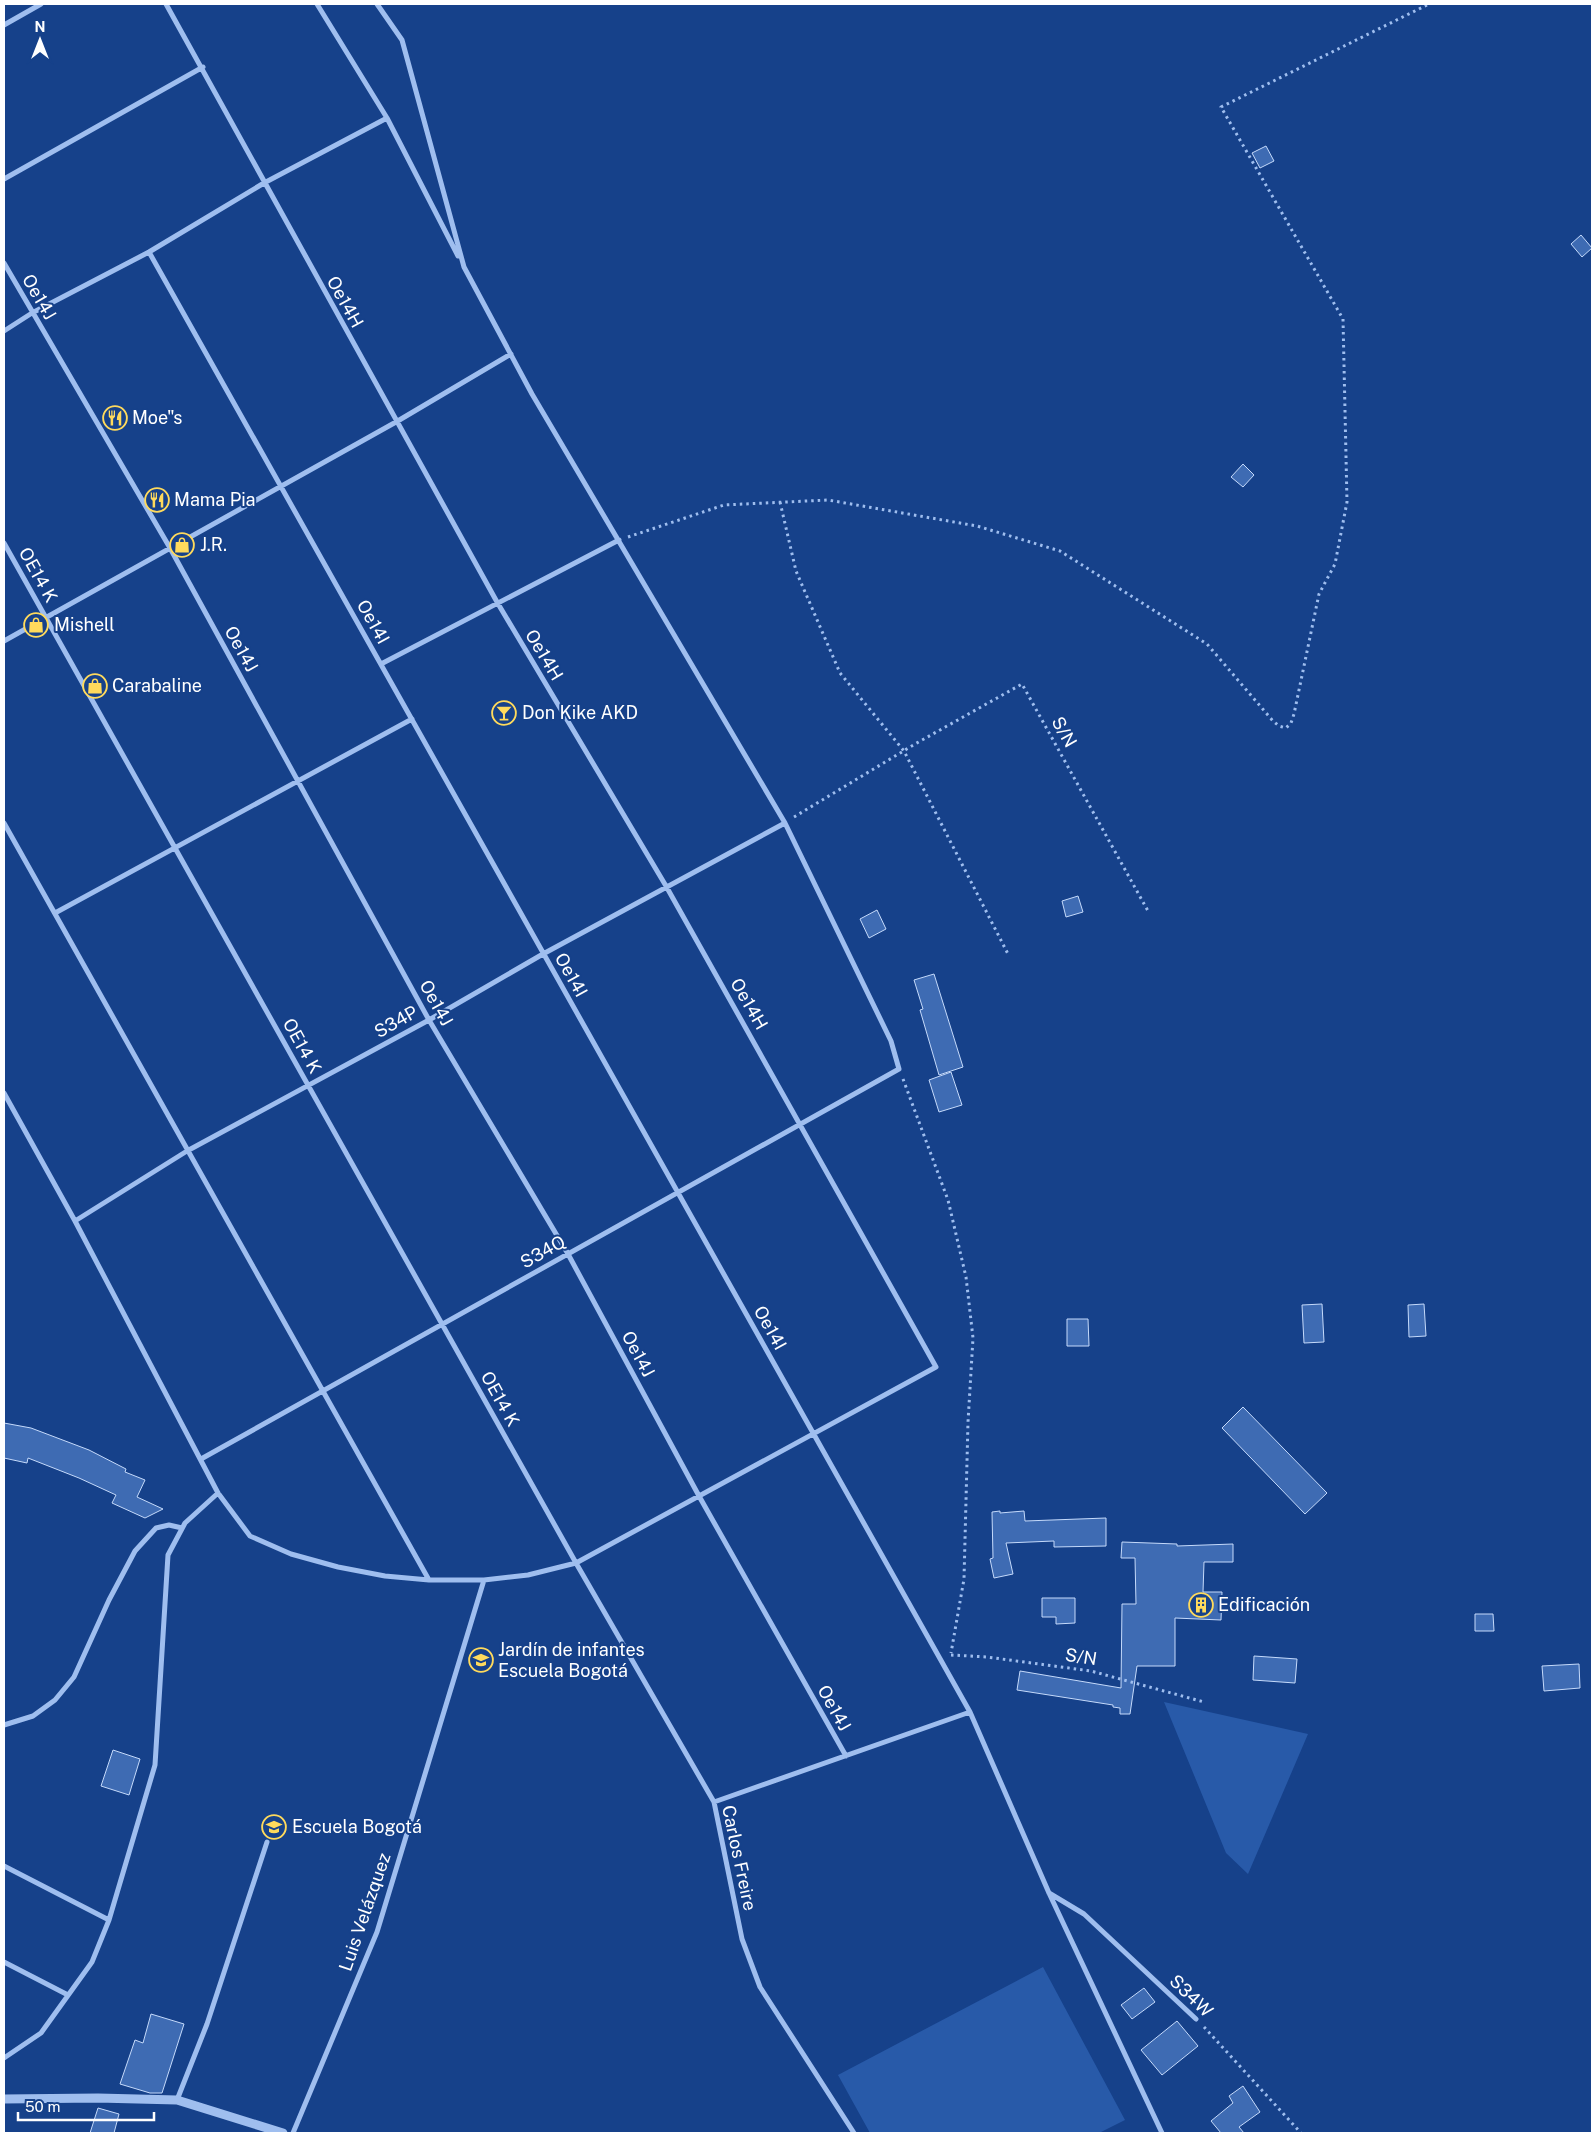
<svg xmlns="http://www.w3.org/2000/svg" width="1596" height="2137" font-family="'Public Sans',sans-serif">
	<rect width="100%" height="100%" fill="#16418a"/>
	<path fill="#285aa9" d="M1164 1702 1308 1734 1248 1874 1226 1853Z
		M1043 1967 1125 2120 1099 2133H870L838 2075Z"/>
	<path fill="#3e6bb3" stroke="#c5dafb" d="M1266 146 1274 161 1260 168 1252 153Z
		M1581 235 1592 248 1582 257 1571 244Z
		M1243 464 1254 475 1243 487 1231 477Z
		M1078 896 1083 912 1066 917 1062 901Z
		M877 910 886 929 869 938 860 919Z
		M934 974 963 1067 939 1075 920 1010 923 1009 914 980Z
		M951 1072 962 1105 939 1112 929 1080Z
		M1322 1304 1324 1342 1304 1343 1302 1305Z
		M1424 1304 1426 1336 1409 1337 1408 1305Z
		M1067 1319H1088L1089 1346H1067Z
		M1243 1407 1327 1493 1305 1514 1222 1428Z
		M4 1423 31 1428 89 1450 126 1469 125 1472 145 1480 137 1497 163 1509 145 1518 112 1503 116 1495 79 1478 28 1458 27 1463 4 1458Z
		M1000 1511V1513L1024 1511 1025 1521 1106 1518V1546L1054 1547V1541L1006 1543 1013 1574 994 1578 990 1559 993 1558 992 1512Z
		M1122 1542 1177 1544V1546L1233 1544V1562H1204L1203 1592H1222L1221 1620 1175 1618V1666H1137L1130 1714H1120V1708L1113 1707V1705L1017 1690 1020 1671 1121 1688 1122 1604H1136L1135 1558H1121Z
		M1042 1598H1075V1623L1056 1624V1617H1042Z
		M1475 1614H1493L1494 1631H1475Z
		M1254 1656 1297 1659 1295 1683 1253 1680Z
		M1579 1664 1580 1688 1544 1691 1542 1666Z
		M113 1750 140 1759 129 1795 101 1786Z
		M1144 1988 1155 2002 1132 2019 1121 2005Z
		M151 2014 184 2024 162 2093H150L120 2084 135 2040 143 2043Z
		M1177 2021 1198 2046 1162 2075 1141 2050Z
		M1243 2086 1260 2112 1239 2127 1244 2133H1221L1211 2121 1233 2103 1229 2096Z
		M98 2108 119 2114 114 2133H90Z"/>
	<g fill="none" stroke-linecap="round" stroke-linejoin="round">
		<path stroke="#9fbeef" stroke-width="3" stroke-dasharray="2.5 4" stroke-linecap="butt" d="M780 502 796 571 840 673 904 751 1008 954
			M628 537 724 505 828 500 977 526 1060 551 1207 644 1273 721 1279 726 1286 728 1291 723 1294 714 1319 594 1335 564 1347 502 1343 319 1221 107 1429 4
			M794 817 915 744 1022 684 1148 911
			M903 1079 948 1200 966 1277 973 1338 968 1422 964 1579 951 1653
			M951 1655 987 1657 1091 1671 1204 1702
			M1204 2027 1301 2133"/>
		<path stroke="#9fbeef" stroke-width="5" d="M317 4 387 118 458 256
			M4 25 41 4
			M4 179 203 67
			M149 252 970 1712 1049 1893 1162 2133
			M4 263 170 548 429 1020 568 1254 699 1496 846 1756
			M4 331 32 313 149 252 264 183 387 118
			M4 543 576 1563 714 1802 742 1939 760 1987 854 2133
			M4 641 396 422 511 354
			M381 664 619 540
			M4 823 429 1580
			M55 913 412 719
			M4 1093 75 1221 218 1493 250 1536 291 1554 338 1567 385 1576 429 1580H484L528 1575 576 1563 936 1367 666 886 497 602 166 4
			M75 1221 187 1151 429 1020 543 954 785 823
			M201 1459 899 1069 891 1041 785 823 532 394 464 267 402 40 377 4
			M4 1725 33 1716 55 1700 74 1677 109 1600 135 1551 156 1528 169 1525 182 1528
			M714 1802 970 1712
			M4 1866 109 1920
			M1049 1893 1084 1914 1196 2019
			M4 1962 68 1995
			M4 2058 41 2033 92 1962 109 1920 155 1765 168 1555 185 1523 218 1493
			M177 2100 207 2024 267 1842
			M293 2133 377 1932 484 1580"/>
		<path stroke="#9fbeef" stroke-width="9" d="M4 2099 98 2098 177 2100 283 2133"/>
	</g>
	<defs>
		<g id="restaurant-ring" transform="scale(1.25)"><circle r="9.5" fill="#16418a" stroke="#ffda5c" stroke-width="1.5"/><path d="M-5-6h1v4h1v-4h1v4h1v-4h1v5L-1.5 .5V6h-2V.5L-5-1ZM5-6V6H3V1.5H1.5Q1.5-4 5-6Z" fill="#ffda5c"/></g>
		<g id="shop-ring" transform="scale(1.25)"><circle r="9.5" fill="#16418a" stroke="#ffda5c" stroke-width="1.5"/><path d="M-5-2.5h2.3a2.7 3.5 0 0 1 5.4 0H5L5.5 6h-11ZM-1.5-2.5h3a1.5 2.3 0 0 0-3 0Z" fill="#ffda5c"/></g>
		<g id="bar-ring" transform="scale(1.25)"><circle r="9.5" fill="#16418a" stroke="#ffda5c" stroke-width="1.5"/><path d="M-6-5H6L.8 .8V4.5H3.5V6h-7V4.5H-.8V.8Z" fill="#ffda5c"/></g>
		<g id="building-ring" transform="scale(1.25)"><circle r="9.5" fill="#16418a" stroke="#ffda5c" stroke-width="1.5"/><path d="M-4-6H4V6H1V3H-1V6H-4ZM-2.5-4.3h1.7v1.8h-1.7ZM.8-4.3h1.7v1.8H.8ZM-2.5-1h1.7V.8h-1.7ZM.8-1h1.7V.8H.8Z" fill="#ffda5c"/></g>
		<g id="school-ring" transform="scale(1.25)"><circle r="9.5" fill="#16418a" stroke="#ffda5c" stroke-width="1.5"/><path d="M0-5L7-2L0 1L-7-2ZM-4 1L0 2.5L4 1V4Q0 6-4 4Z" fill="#ffda5c"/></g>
	</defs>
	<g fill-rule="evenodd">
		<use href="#restaurant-ring" x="115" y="418"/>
		<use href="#restaurant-ring" x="157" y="500"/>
		<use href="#shop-ring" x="182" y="545"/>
		<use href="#shop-ring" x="36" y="625"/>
		<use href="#shop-ring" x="95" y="686"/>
		<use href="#bar-ring" x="504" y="713"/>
		<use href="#building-ring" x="1201" y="1605"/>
		<use href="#school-ring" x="481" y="1660"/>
		<use href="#school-ring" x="274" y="1827"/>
	</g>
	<g text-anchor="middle" stroke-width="4" stroke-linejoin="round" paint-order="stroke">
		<g font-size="18" fill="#fff" stroke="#16418a">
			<text transform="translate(39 297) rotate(60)" y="6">Oe14J</text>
			<text transform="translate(345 302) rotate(61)" y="6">Oe14H</text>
			<text transform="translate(38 575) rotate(61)" y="6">OE14 K</text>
			<text transform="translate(373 622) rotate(61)" y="6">Oe14I</text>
			<text transform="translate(241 649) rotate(61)" y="6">Oe14J</text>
			<text transform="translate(544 655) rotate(59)" y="6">Oe14H</text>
			<text transform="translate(1064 732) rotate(61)" y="6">S/N</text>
			<text transform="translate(571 975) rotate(61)" y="6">Oe14I</text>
			<text transform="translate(436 1003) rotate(61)" y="6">Oe14J</text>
			<text transform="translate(749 1004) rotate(60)" y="6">Oe14H</text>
			<text transform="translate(396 1022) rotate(-29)" y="6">S34P</text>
			<text transform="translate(302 1046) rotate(61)" y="6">OE14 K</text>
			<text transform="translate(543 1252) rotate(-29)" y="6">S34Q</text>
			<text transform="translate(770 1328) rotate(61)" y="6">Oe14I</text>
			<text transform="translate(638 1354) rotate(62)" y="6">Oe14J</text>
			<text transform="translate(500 1399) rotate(61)" y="6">OE14 K</text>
			<text transform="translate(1081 1657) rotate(9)" y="6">S/N</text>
			<text transform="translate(834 1708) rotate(61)" y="6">Oe14J</text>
			<text transform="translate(739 1858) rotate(78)" y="6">Carlos Freire</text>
			<text transform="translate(365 1912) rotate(-71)" y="6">Luis Velázquez</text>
			<text transform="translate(1191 1996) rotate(44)" y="6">S34W</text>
		</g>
		<g font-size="18" fill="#fff" stroke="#16418a" text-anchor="start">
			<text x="132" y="424">Moe"s</text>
			<text x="174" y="506">Mama Pia</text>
			<text x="200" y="551">J.R.</text>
			<text x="54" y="631">Mishell</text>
			<text x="112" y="692">Carabaline</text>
			<text x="522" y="719">Don Kike AKD</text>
			<text x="1218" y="1611">Edificación</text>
			<text x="498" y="1656">Jardín de infantes<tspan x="498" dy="21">Escuela Bogotá</tspan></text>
			<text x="292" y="1833">Escuela Bogotá</text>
		</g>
	</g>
	<rect width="1596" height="2137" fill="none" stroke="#ffffff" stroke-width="10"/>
	<g transform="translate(40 40)" stroke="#16418a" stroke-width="4" paint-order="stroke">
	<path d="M0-4L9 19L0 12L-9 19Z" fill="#ffffff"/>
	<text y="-8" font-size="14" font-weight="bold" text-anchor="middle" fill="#ffffff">N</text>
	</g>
	<path d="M18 2112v8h136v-8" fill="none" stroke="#ffffff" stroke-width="2.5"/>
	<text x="25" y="2112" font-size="15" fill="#ffffff" stroke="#16418a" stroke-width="4" paint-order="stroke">50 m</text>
</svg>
